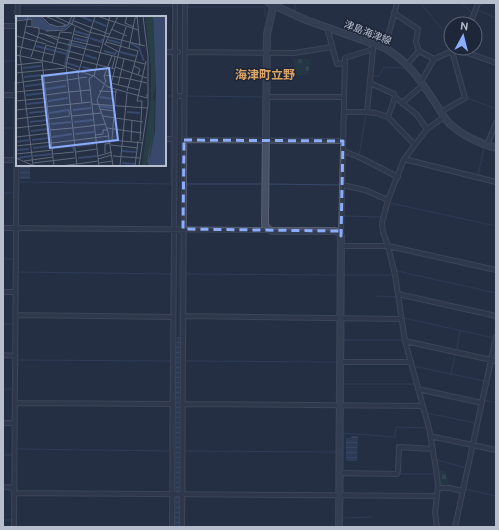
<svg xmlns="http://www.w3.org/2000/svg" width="499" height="530" font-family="Ubuntu,'Noto Sans JP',sans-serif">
	<defs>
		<pattern id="cemetery-stones" width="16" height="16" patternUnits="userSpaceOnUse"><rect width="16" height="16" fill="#273f45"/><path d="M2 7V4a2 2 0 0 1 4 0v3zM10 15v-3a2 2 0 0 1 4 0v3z" fill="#44595f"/></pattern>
		<pattern id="water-rules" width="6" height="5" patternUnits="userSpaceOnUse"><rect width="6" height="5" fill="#38496c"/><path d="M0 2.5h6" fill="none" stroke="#536180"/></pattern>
	</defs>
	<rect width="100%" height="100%" fill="#253044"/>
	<path fill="url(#cemetery-stones)" d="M294 59H309L310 63 308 74 295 75Z
		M438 471H445L448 479 449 486 440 487Z"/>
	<path fill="url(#water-rules)" d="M20 165H30V179H20Z
		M177 337H180L179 527H175L176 352Z
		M351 436H358L357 461H346V438H351Z"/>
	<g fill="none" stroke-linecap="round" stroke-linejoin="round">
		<path stroke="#38496c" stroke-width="1" d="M423 3 422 5 442 29
			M462 3 472 13
			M20 5 173 6
			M187 7H265V17
			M295 10V3
			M478 10 496 18
			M446 35 451 46
			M172 50 173 3
			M3 61H15
			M369 69 371 52
			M372 76H379L384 67 404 68
			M180 94V3
			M165 96H172
			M186 96 263 97
			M467 98 496 109
			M3 128H14
			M490 131 496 117
			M171 137 172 54
			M490 143 496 144
			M359 156 366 114
			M478 175 484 148
			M19 182 172 184
			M171 183V141
			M186 184H262
			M268 184 340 185
			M3 193H14
			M344 199V216L382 217
			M391 199 398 181
			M387 213 390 203 496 226
			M186 218V227
			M179 228 180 98
			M3 259H13
			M397 271 496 293
			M18 272 171 274V316
			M185 273 186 232
			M185 274 338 275
			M344 275H393
			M376 296 396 297V294
			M404 318 494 338
			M3 324H13
			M495 335 496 330
			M179 338V232
			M343 340H402
			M457 349 460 331
			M18 360 170 361
			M185 361 337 362
			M413 366 484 381
			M451 374 455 355
			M343 384H415
			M3 389H12
			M484 400 496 403
			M170 402 171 319
			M427 413 475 423
			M185 423V471
			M17 449 170 451
			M170 451V407
			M185 451 336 452
			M3 455H12
			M437 460 466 468
			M343 465V433L395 437 396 427 426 428
			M343 476H369
			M399 476 400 474H434
			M465 489 496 496
			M185 492V474
			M343 493V475
			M343 518 372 517
			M3 520H12
			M184 527 185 496
			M342 527 343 498"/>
		<g stroke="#586071" stroke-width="6">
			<path id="street" d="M175 3V96H184
				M394 13 418 29 416 42 419 51
				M17 17 18 3
				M470 24 478 3
				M3 26H17
				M328 28V31L337 64 345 63
				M385 48 397 3
				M457 49 496 63
				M165 52H178
				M185 52 294 53 332 47
				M407 64 419 51 434 59
				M421 82 434 59 452 51
				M370 83 394 94 395 97 417 115 427 129
				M3 95H17
				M266 97H344
				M402 103 423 85
				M344 112H367L373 49
				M367 112 376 113 388 117 414 144
				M441 112 465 98 452 51 458 48
				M388 117 395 97
				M165 139H174
				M184 140 343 141
				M487 145 496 123
				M343 151 361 158 398 177
				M404 159 496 182
				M3 160H16
				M342 185 365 190 388 200
				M3 228 264 230 268 229
				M341 235 345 58 373 49 374 44
				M341 246H388L496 270
				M3 292H16
				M398 294 496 316
				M15 315 173 317
				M183 316 401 319
				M405 341 496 361
				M3 355 15 356
				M340 362H410
				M418 389 482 403
				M15 403 173 404
				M183 404 423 406
				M3 423H15
				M430 436 496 450
				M339 473 397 474 398 471 399 447 433 449
				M3 487 14 488
				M438 488H449L463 491
				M14 493 437 496
				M14 527 17 83
				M172 527 175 96
				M182 527 185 3
				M437 527 435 513 438 486 436 469 429 428 405 341 395 275 388 246 383 232 382 223 388 200 404 159 427 129 444 117
				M455 527 496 337"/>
		</g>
		<g stroke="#586071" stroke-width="8">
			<path id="secondary" d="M269 3 306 20 385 48C410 63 420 80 436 104 440 111 444 118 450 124 463 136 479 143 496 148
				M274 3 267 34 265 225 268 229 272 231H335L340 233 341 236 339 527"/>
		</g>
		<use href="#street" stroke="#3a4254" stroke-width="4"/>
		<use href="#secondary" stroke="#485067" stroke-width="6"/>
	</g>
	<path d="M0 0H499V530H0ZM184 140 343 141 341 236 339 231 183 229Z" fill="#253044" fill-opacity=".55" fill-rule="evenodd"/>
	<path fill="none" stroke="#8cadfe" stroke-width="3" stroke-dasharray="8 5" stroke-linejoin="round" d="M184 140 343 141 341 236 339 231 183 229Z"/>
	<g text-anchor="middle" stroke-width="3" stroke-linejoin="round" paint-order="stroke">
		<g font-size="10" fill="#b7becd" stroke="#1e2739">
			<text transform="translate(368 32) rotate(21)" y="4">津島海津線</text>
		</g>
		<g font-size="12" font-weight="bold" fill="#dca363" stroke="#1e2739">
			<text x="265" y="79">海津町立野</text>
		</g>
	</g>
	<g transform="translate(16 16)">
		<rect width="150" height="150" fill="#253044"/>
		<path d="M129 0H137L140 69 137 82 139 84 138 123 134 143H130L133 145 132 150 131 147 130 150H126L135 82V52Z" fill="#273f45"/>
		<path d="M0 0H24L32 8 44 12 54 7 58 0 56 6 49 13 30 15 17 11V3L0 4ZM137 0H150V150H132V144L130 150 136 121 133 143 134 141 139 115 140 69Z" fill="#38496c"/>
		<path fill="none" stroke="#38496c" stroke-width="2" d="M64 0 76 5M78 5 90 10M58 15 72 19 71 21M58 22 70 25 71 23M74 22 86 26V23M92 24 104 27M55 27 69 31M115 27 123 32 128 45M20 30 51 38M88 35 99 38 101 35M104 36 120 40M69 39 81 43M51 47 63 51M49 49 54 25M66 51 78 54M7 52 25 50M29 60 49 58M8 61 27 59M9 70 28 68M30 73 50 70M10 79 29 77M84 81 98 83M32 85 52 82M11 88 30 86M84 90 97 92M57 94 75 92M111 96 124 97M13 97 31 95M33 97 53 94 54 99M14 106 32 104M58 106 77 104M35 108 55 106M15 115 33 113M59 118 78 116M36 121 56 118M16 124 34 122M0 126 13 124M61 130 79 128M17 132 35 130M37 132 57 130 58 135M0 134 13 133M106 135 120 136M17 140 36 138M2 142 15 140M62 142 81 140M106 147 119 148"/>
		<path fill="none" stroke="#5f697b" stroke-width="1" d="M12 0 4 39 17 149M25 0 33 8 43 11 52 9 56 0M29 0 50 9M38 0 73 16 129 30M81 0 122 14M111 0 109 7 118 11M121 0 124 30M0 5 16 3V10M58 5 93 18M10 10 23 12V17M59 11 50 50 61 150M95 13 111 20M30 15 49 14 56 8 59 0M9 16 39 28M57 18 72 22M30 19 42 24M0 20 30 28M106 24 110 11M42 26 129 48M90 26 122 35 111 75M88 28 103 36M89 28 102 0M30 29 67 39M0 30 38 39M113 32 119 2 121 1M0 39 42 48 78 60 92 71 131 82V78M15 41 23 17 84 31M51 41 99 53M26 44 30 29M26 45 38 150M36 47 44 16 56 17M0 49 26 46M118 50 124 53 122 59M99 51 131 62M96 53 99 41M0 57 49 52M88 59 114 63M77 60 73 63 83 150M78 60 94 0M114 63 131 67M51 64 71 61M0 67 28 63M29 67 51 64M95 67 123 74M87 68 90 66 88 60 96 40M88 69 81 84 92 116 97 150M102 69 108 43M94 72 106 24M83 75 101 76M0 76 29 73M53 76 74 74M30 79 52 76M0 85 30 82M66 87 62 58 79 0M76 88 131 92M84 93 99 95M0 94 75 86M56 100 85 97M86 100 127 106M0 103 33 99M33 103 54 100M0 112 34 108M57 112 90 108M91 112 126 117M34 114 56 112M79 119 87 118V114H92M0 121 35 117M96 124 100 73M96 124 127 127M124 125 126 85H121L130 45M115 126 116 104M36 127 93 120M95 129 122 132M0 130 36 126M60 136 81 133M89 137V128L95 127M0 138 37 134M37 138 58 136M82 140 96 136M97 140 124 142M0 142 18 150M82 143 96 139M8 145 37 141M17 147 59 142M83 147 97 145M61 148 82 145M45 150 60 148M104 150 111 77M119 150 122 125M123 150 132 89V40L127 0"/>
		<path fill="#8cadfe" fill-opacity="0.15" stroke="#8cadfe" stroke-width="2" d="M93 52 102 124 34 132 26 60Z"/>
		<rect width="150" height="150" fill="none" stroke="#b7becd" stroke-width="2"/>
	</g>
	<rect width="499" height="530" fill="none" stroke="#b7becd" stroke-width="8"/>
	<g transform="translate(463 36) rotate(7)"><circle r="19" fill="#1e2739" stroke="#5b6374"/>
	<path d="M0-3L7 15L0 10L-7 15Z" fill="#8cadfe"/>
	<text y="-6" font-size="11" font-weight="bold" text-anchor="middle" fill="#b7becd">N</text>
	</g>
</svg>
